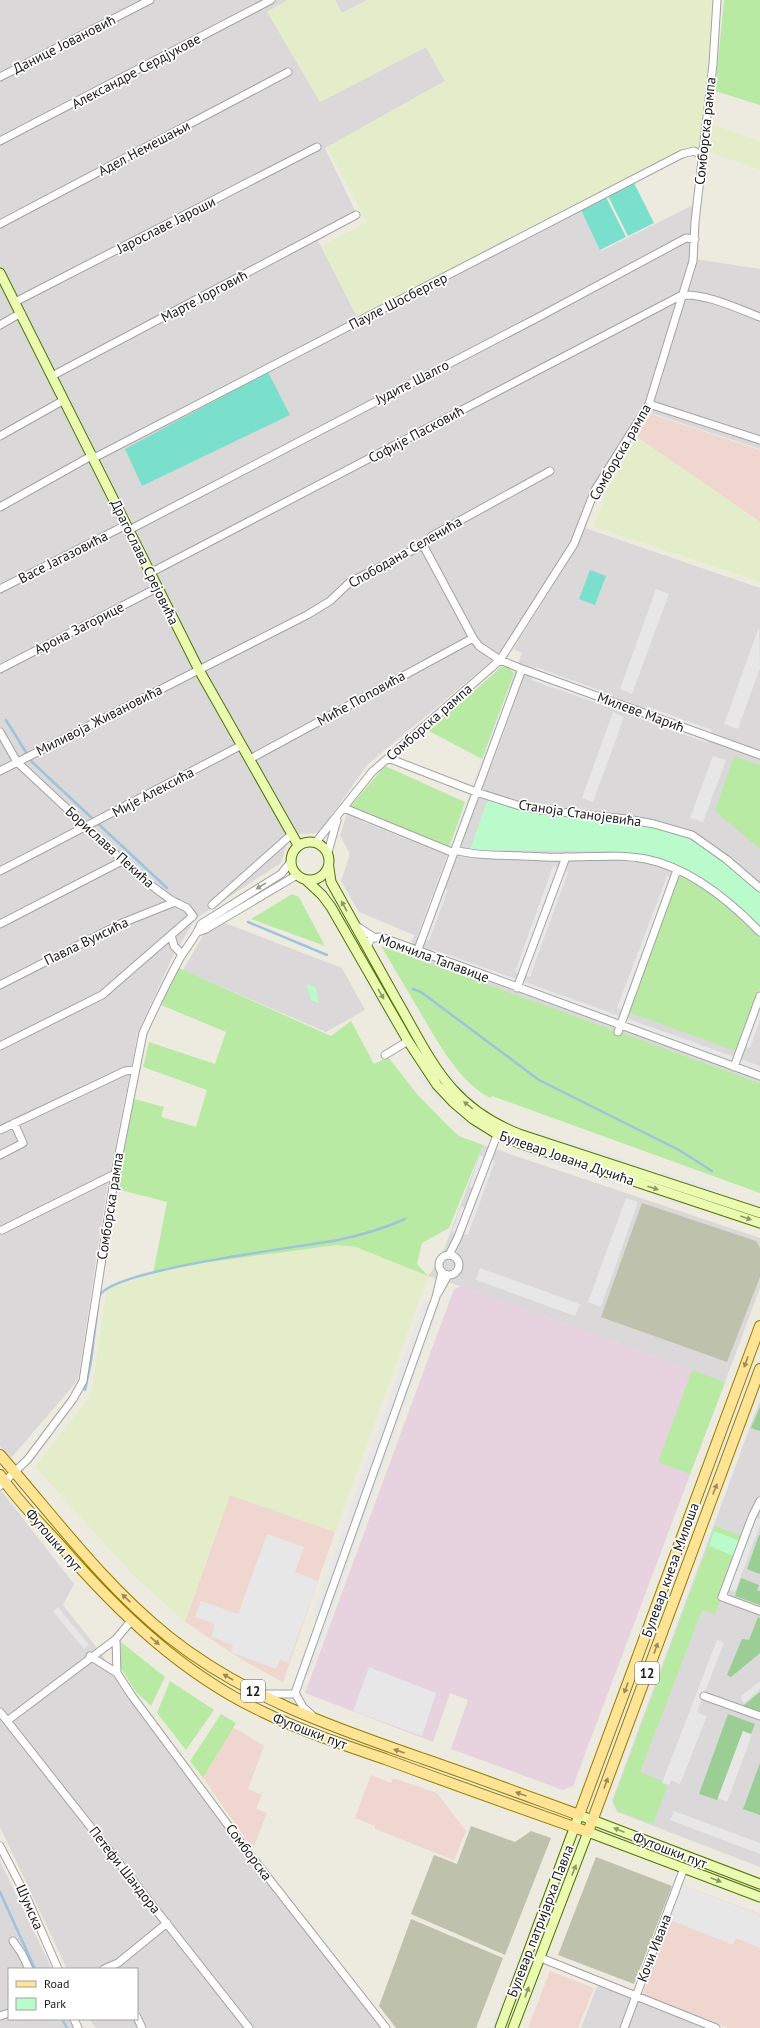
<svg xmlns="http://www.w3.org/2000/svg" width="760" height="2028" font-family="'PT Sans',sans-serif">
	<rect width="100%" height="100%" fill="#edebe0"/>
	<path fill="#dad8d8" d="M0 0H288L268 12 320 102 426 47 445 81 325 148 358 217 318 241 361 324 581 210 601 251 695 204 693 254 647 400 591 488 570 543 498 656 367 765 319 833 300 834 287 843 281 863 195 919 172 958 138 1032 107 1188 78 1380 11 1458 0 1446Z
		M335 0H368L342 13Z
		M695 259 760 269V449L651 413Z
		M585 528 760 588V1083L407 956 414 935 359 912 341 881 350 854 340 835 349 808 449 847 522 653 513 649 578 546Z
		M225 923 342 968 365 1010 326 1032 183 970 204 934Z
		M483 1145 760 1238V1288L725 1382 461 1286 428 1276 440 1260Z
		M760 1400V1867L617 1812 612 1801Z
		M0 1489 74 1584 63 1605 102 1654 119 1684 246 1854 381 2028H96L92 2023 90 2019H137V1969H67L0 1827Z
		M0 1861 52 1969H9V2019H78L81 2028H0Z
		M599 1981 715 2028H581Z"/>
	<path fill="#efd6ce" d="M651 414 760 450V522L637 437Z
		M230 1495 335 1532 283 1682 244 1661 185 1622Z
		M233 1727 264 1746 248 1789 262 1795 256 1809 267 1813 253 1849 203 1778Z
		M371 1775 391 1783 393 1778 437 1793 466 1831 454 1860 375 1829V1826L355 1818Z
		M683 1885 760 1914V2028H729L642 1995Z
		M550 1971 594 1988 578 2028H528Z"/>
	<path fill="#e7d2df" d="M461 1286 725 1382 573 1786 563 1790 451 1749 468 1700 450 1693 433 1742 305 1693 454 1289Z"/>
	<path fill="#bec2ac" d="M642 1203 756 1241 760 1248V1277L727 1362 601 1317Z
		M471 1826 515 1842 531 1831 551 1838 505 1955 411 1914 434 1855 457 1864Z
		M596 1857 672 1886 634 1984 558 1955Z
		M411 1919 503 1958 476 2028H396L379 2006Z"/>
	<path fill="#e4edca" d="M288 0H335L342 13 368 0H711V65L700 151 648 169 357 317 321 246 367 222 327 147 445 81 426 47 320 102 267 12Z
		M712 124 760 141V170L709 152Z
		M637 437 760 522V582L594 527 607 491Z
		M337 1245 356 1247 428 1276 335 1532 230 1495 185 1622 133 1575 35 1467 89 1397 92 1390 107 1288 180 1266Z"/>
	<path fill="#b9eaa4" d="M724 0H760V105L715 91Z
		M507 666 514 673 482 759 429 731 501 667Z
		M734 756 760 765V849L715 811Z
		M385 766 465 802 449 848 349 808Z
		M679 874C709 892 736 911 760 937V987L736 1051 628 1012Z
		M292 894 299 897 325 946 251 919Z
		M381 946 760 1083V1193L492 1096 490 1098C457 1080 439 1043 420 1012 407 990 394 968 381 946Z
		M179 968 331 1036 351 1021 374 1064 388 1057 417 1094 450 1128 459 1136 483 1145 449 1228 422 1243 417 1264 428 1276 356 1247 337 1245 180 1266 153 1274 167 1202 117 1189 134 1099 164 1107 161 1117 196 1127 207 1090 143 1067 149 1042 215 1064 226 1032 161 1005Z
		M692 1370 725 1382 690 1474 658 1462Z
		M715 1526 744 1537 715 1614 702 1610 640 1772 662 1781 661 1783 668 1785 653 1824 618 1811 613 1801Z
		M121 1642 165 1677 151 1706 136 1692 121 1668Z
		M170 1681 214 1710 186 1750 157 1713Z
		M221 1714 236 1723 203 1778 190 1761Z"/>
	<path fill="#9ace94" d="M760 1407V1431L751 1428Z
		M759 1535H760V1574L747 1569Z
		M741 1578 759 1585 757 1590 760 1591V1605L735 1596Z
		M758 1617 760 1618V1653L731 1677 727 1675 742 1639 749 1640Z
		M760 1692V1712L743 1706Z
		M728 1714 755 1724 751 1734 743 1731 717 1800 699 1794Z
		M760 1763V1815L743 1809Z"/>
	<path fill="#bafbcb" d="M488 798 655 827 688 836 723 861 760 892V928L721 892 646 856 611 851 470 850Z
		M307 984 316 988 319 1003 311 1000Z
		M714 1531 740 1541 734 1556 709 1546Z"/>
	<path fill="#7be0cb" d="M634 183 654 223 628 236 608 196Z
		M606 197 626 237 600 250 581 210Z
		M268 372 290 415 142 486 125 449Z
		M590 570 606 576 595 605 579 599Z"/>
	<path fill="#e7e7e7" d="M656 589 669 594 632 694 620 689Z
		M759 627 760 668 738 729 724 724Z
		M536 667 613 695 608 707 531 680Z
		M509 688 519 691 492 765 487 764 475 795 479 797 460 848 456 847 441 887 448 890 429 941 417 937 447 855 361 821 364 813 449 847Z
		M646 706 712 730 708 743 641 719Z
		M613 712 624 717 593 802 582 798Z
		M713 756 726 760 703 822 690 818Z
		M553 866 568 872 530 977 515 972Z
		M667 876 674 879 626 1011 617 1008Z
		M432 949 760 1066V1076L429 956Z
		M366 974 373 986 371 994 364 982Z
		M375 989 383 1002 381 1010 373 997Z
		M400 990 410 1006 407 1015 398 1000Z
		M760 996V1020L750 1048 742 1046Z
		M384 1005 393 1019 391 1027 382 1013Z
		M420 1067 429 1080 427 1088 418 1076Z
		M449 1071 460 1084 459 1093 449 1081Z
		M430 1082 442 1096 441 1104 430 1091Z
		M461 1086 473 1097V1105L461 1095Z
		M456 1111 468 1121V1128L455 1118Z
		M528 1127 541 1132 545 1140 531 1135Z
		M545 1133 558 1138 562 1145 548 1141Z
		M562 1139 575 1143 579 1151 565 1146Z
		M579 1144 593 1149 597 1157 582 1152Z
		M518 1147 624 1183 623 1188 516 1151Z
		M596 1150 610 1154 614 1162 599 1158Z
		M480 1155 495 1161 468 1235 460 1232 459 1235 452 1232 461 1206 469 1209 476 1189 469 1187Z
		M613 1155 627 1160 631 1168 617 1163Z
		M631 1161 644 1166 648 1173 634 1169Z
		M661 1171 676 1176 680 1184 664 1179Z
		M679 1177 695 1182 699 1190 682 1185Z
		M698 1183 714 1188 718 1196 701 1191Z
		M655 1192 682 1201 680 1205 654 1197Z
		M626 1198 638 1202 601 1307 588 1302Z
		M480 1268 580 1304 575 1316 476 1280Z
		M424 1300 440 1305 309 1676 303 1673 321 1620 312 1616Z
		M752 1517 760 1519V1525L735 1592 726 1588Z
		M267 1534 304 1547 295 1572 318 1581 288 1663 280 1660 276 1669 231 1652 233 1645 211 1637 215 1624 195 1617 201 1601 238 1614Z
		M58 1607 89 1645 84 1649 53 1611Z
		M717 1640 724 1643 697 1712 707 1716 680 1784 671 1780 669 1785 662 1783Z
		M369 1667 436 1693 422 1736 353 1711Z
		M760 1681V1689L744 1703 740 1697Z
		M743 1731 752 1735 727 1802 718 1798Z
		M674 1811 760 1843V1854L670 1820Z
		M683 1885 760 1915V1948L736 1938 733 1945 670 1920Z
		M540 1902 546 1904 500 2028H491Z
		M559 1960 629 1988 627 1993 575 1972 573 1975 556 1968Z"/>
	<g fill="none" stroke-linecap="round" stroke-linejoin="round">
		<path stroke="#9fc3dd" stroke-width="2.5" d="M6 720 32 762 167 888
			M248 922 327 955
			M413 989 421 992 539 1080 679 1150 712 1171
			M100 1295C114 1269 302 1247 338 1240 362 1235 383 1229 405 1219
			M85 1390 91 1361 98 1304
			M0 1892 35 1969
			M62 2019 67 2028"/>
		<g stroke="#a2a2a2" stroke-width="9">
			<path id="street" d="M0 77 150 0
				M0 141 271 0
				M0 224 288 72
				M15 302 317 147
				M0 325 21 313
				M52 376 356 215
				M649 404 760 440
				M0 436 64 400
				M94 458 682 154 694 151 703 156
				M0 507 93 455
				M129 530 537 318 686 238 695 239
				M423 545 473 638 479 646 500 660 522 669 760 755
				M150 573 682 295C708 294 736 308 760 317
				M0 589 126 525
				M0 669 157 588
				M0 732 17 762 140 877 171 900 187 908 193 916 171 935 174 946 182 954
				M388 758 476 792 520 806 541 810 627 819 654 824 692 835 726 859 760 888
				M250 759 473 638
				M0 771 307 615 330 601 350 582 423 545 432 536 550 471
				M344 808 454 853
				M316 842 372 772 500 660 574 544 595 490 649 404 693 261 695 222 713 64 717 0
				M455 850C477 856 499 855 522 856 537 856 552 858 567 857 594 857 620 854 646 859 690 868 730 901 760 932
				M328 852 337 820
				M0 871 242 745
				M212 905 292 834
				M0 924 122 861
				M355 925 375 938
				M198 932 206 929 297 875
				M367 947 371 938 381 937 760 1076
				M417 952 522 669
				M0 985 122 923 175 902
				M517 988 566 857
				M618 1032 677 870
				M0 1046 102 995 171 935
				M385 1055 408 1041
				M734 1067 760 996
				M0 1130 125 1071 135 1070
				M0 1155 23 1143 14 1123
				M2 1230 115 1174
				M449 1255 458 1237 499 1130
				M439 1265a10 10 0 1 1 20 0a10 10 0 1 1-20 0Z
				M438 1293 448 1275
				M0 1486 28 1459 73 1399 83 1381 115 1174 143 1033C155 1007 167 982 180 958 187 946 196 937 201 924L281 874 291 862
				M760 1501 752 1517 722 1597 760 1611
				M116 1639 117 1673 132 1696 248 1852 386 2028
				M90 1656 117 1673
				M266 1694H295
				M704 1696 760 1716
				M0 1712 249 2028
				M312 1715 303 1707 295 1693 436 1297 442 1272
				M7 1721 116 1639 131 1621
				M0 1846 27 1898 58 1969
				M13 1941 22 1954 29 1969
				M541 1958 716 2028
				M104 1969 118 1963 167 1923
				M0 2016 9 2013
				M137 2017 142 2028
				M74 2019 78 2028
				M624 2028 684 1868"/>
		</g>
		<g stroke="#527302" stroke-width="11">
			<path id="secondary" d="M0 273 199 670 298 845
				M291 861a19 19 0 1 1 38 0a19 19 0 1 1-38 0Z
				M329 868 331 882C353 921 374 960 396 999 432 1061 448 1106 519 1134L760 1213
				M306 880 322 895 331 907 408 1041 437 1085 453 1102 473 1119 497 1134 516 1142 760 1223
				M500 2028 579 1815 760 1884
				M513 2028 588 1832 760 1897"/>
		</g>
		<g stroke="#937d00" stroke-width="12">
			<path id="primary" d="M0 1455C55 1518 104 1585 169 1637 244 1697 335 1728 424 1759 476 1777 527 1796 579 1815L760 1326
				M0 1475C17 1500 39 1522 60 1545 118 1612 182 1674 263 1712 302 1731 344 1745 385 1759 452 1784 520 1808 588 1832L760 1369"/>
		</g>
		<use href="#street" stroke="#fff" stroke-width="7"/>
		<use href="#secondary" stroke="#eafbb1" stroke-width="9"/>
		<use href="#primary" stroke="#fee494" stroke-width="10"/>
	</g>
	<defs><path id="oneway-solid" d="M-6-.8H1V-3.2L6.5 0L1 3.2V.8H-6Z"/></defs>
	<use fill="#989898" href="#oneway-solid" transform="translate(261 886) rotate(148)"/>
	<g fill="#8d966e">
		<use href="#oneway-solid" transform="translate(344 906) rotate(-119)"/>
		<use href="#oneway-solid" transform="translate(381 994) rotate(60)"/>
		<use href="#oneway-solid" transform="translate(468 1105) rotate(-141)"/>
		<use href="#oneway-solid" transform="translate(653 1188) rotate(18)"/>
		<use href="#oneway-solid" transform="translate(746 1218) rotate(19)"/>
		<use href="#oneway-solid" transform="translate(619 1830) rotate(-158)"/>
		<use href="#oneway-solid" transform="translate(574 1870) rotate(-69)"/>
		<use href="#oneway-solid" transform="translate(716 1880) rotate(21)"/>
		<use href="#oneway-solid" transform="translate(527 1992) rotate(-69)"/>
	</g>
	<g fill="#988a5e">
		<use href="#oneway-solid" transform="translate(746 1362) rotate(110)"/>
		<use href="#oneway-solid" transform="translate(715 1489) rotate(-69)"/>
		<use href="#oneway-solid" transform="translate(126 1598) rotate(-137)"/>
		<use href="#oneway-solid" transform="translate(155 1641) rotate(41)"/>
		<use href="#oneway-solid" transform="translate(656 1648) rotate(-70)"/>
		<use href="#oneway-solid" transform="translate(228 1677) rotate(-150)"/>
		<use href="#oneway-solid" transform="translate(626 1688) rotate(110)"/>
		<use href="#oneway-solid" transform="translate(399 1751) rotate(-161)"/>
		<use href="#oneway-solid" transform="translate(606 1783) rotate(-70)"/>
		<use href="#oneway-solid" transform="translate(521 1794) rotate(-160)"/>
	</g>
	<g text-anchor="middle" stroke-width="3.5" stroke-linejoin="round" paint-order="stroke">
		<g fill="#fff" stroke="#5f5f5f" stroke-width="1">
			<rect x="635" y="1662" width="24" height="22" rx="3"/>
			<rect x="241" y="1680" width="24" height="22" rx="3"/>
		</g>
		<g font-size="13" font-weight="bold" fill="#1b1b1b">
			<text x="647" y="1678">12</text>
			<text x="253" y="1696">12</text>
		</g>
		<g font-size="14" fill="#1b1b1b" stroke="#fff">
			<text transform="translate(64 44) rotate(-27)" y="5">Данице Јовановић</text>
			<text transform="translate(136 71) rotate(-28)" y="5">Александре Сердјукове</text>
			<text transform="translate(705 131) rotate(-84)" y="5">Сомборска рампа</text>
			<text transform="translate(144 148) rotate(-28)" y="5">Адел Немешањи</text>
			<text transform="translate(166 225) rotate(-27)" y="5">Јарославе Јароши</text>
			<text transform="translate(204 296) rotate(-28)" y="5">Марте Јорговић</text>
			<text transform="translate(398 301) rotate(-27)" y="5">Пауле Шосбергер</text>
			<text transform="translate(412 382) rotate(-27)" y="5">Јудите Шалго</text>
			<text transform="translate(416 434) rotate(-28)" y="5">Софије Пасковић</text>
			<text transform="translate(620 452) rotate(-60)" y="5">Сомборска рампа</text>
			<text transform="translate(405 552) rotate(-30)" y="5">Слободана Селенића</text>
			<text transform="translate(63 557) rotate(-27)" y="5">Васе Јагазовића</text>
			<text transform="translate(145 562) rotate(64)" y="5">Драгослава Срејовића</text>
			<text transform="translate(79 628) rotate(-27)" y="5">Арона Загорице</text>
			<text transform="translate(361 698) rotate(-29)" y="5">Миће Поповића</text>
			<text transform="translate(641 712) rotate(20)" y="5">Милеве Марић</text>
			<text transform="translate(99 720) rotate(-27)" y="5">Миливоја Живановића</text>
			<text transform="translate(429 722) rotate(-41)" y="5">Сомборска рампа</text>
			<text transform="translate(153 792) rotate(-28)" y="5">Мије Алексића</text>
			<text transform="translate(580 813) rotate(8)" y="5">Станоја Станојевића</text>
			<text transform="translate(110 847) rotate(42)" y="5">Борислава Пекића</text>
			<text transform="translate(86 941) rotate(-26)" y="5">Павла Вуисића</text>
			<text transform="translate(434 958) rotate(20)" y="5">Момчила Тапавице</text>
			<text transform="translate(567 1158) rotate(19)" y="5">Булевар Јована Дучића</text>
			<text transform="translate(110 1206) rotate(-81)" y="5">Сомборска рампа</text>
			<text transform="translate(54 1540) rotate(49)" y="5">Футошки пут</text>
			<text transform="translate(670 1570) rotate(-70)" y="5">Булевар кнеза Милоша</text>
			<text transform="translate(310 1731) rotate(21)" y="5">Футошки пут</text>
			<text transform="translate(670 1850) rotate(21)" y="5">Футошки пут</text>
			<text transform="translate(249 1852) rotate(53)" y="5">Сомборска</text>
			<text transform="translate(125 1870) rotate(52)" y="5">Петефи Шандора</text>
			<text transform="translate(30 1907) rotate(66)" y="5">Шумска</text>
			<text transform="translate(540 1921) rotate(-69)" y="5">Булевар патријарха Павла</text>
			<text transform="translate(654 1948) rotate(-69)" y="5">Кочи Ивана</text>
		</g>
	</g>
	<rect x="8" y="1968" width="130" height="52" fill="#ffffff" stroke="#a4a4a4"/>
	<rect x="16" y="1981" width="20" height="6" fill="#fee494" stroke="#a4a4a4"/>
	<text x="44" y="1988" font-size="12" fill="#1b1b1b">Road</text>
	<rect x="16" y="1998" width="20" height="12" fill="#bafbcb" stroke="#a4a4a4"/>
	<text x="44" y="2008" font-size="12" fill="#1b1b1b">Park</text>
</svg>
